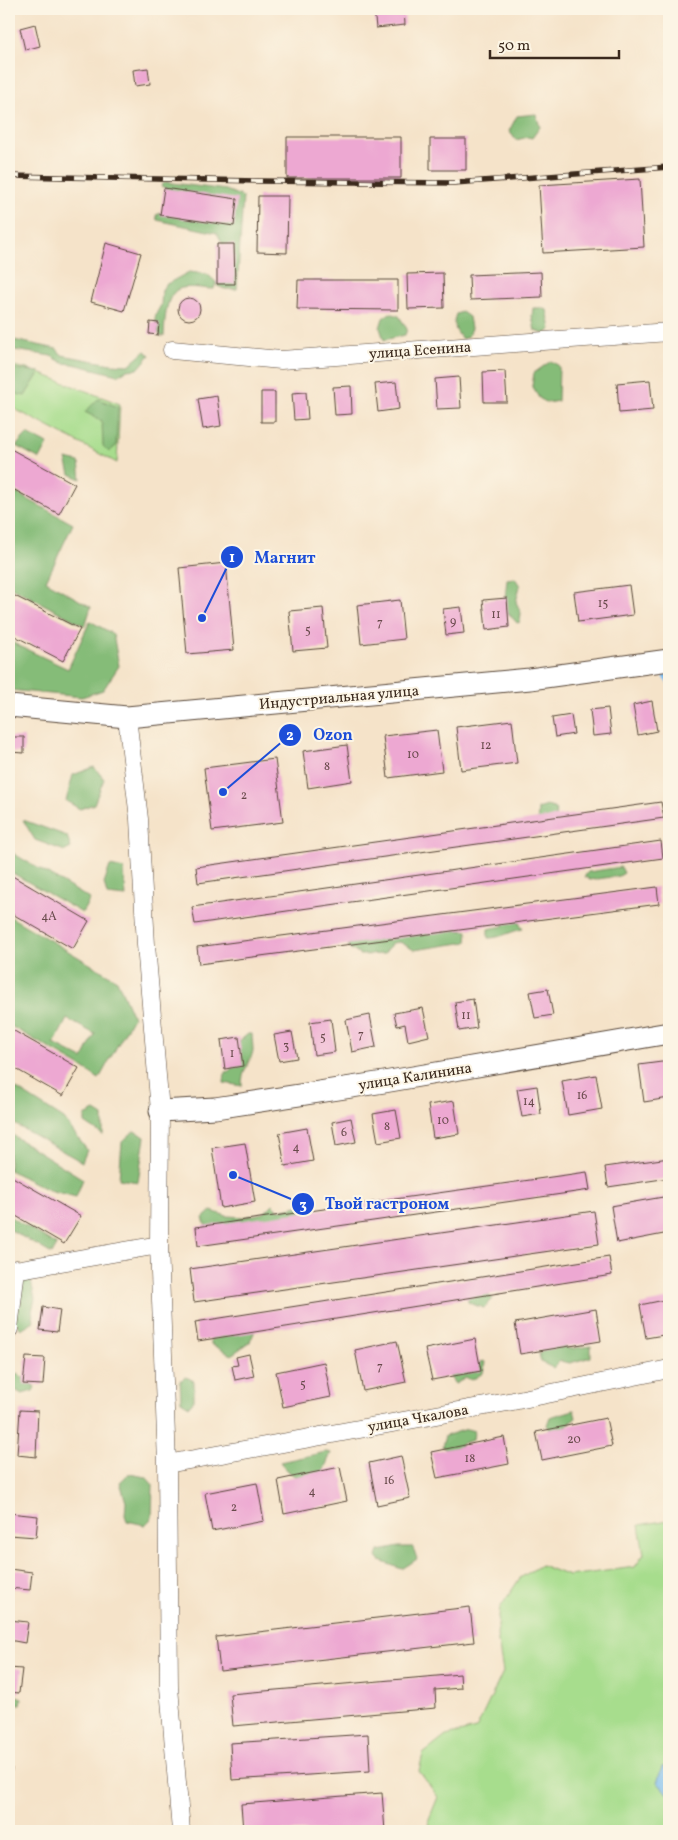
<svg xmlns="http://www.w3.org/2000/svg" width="678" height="1840" font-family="Vollkorn,serif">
	<rect width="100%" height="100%" fill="#fcf5e5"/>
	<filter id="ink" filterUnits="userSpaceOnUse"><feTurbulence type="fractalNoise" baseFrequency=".02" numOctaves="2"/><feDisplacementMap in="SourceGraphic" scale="10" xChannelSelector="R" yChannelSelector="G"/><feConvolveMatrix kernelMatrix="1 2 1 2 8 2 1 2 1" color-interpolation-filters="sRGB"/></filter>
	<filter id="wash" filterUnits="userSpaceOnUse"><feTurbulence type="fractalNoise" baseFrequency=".0096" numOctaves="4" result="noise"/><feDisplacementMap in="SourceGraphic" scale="20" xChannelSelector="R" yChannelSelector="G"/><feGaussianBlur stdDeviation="1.12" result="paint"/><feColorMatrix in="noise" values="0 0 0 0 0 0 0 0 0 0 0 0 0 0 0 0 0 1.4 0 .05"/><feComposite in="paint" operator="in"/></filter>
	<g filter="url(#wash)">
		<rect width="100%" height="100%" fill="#f5e3c9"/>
		<path fill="#a7dd8d" stroke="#718456" d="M9 365 31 370 120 404 117 463 9 406Z
			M669 1520V1765L662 1767 666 1792 669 1794V1831H430L429 1819 438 1797 419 1771 423 1754 446 1736 476 1729 503 1672 497 1635 500 1608 520 1578 541 1565 569 1576 635 1567 644 1554 639 1525Z"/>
		<path fill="#85bc78" stroke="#60734b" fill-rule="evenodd" d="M536 114 540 127 532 138 528 137 516 140 509 131 517 116Z
			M165 182 226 190 243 197 237 289H225L217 286V282L233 281 225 248 217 233 157 220 156 215 164 212 169 190 161 186Z
			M189 272 207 274 216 282 214 289C204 289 192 286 182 288 165 291 165 321 164 336H160L155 319 156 314 161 305 162 290 165 285Z
			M533 308H541L547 310 551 329 545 334 535 331 532 316Z
			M462 312 469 317 471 328 468 337 462 339C455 330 452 325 456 314Z
			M390 313 399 316 407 329 405 335 384 340 380 328 383 318Z
			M9 339 57 349 62 355 111 364 129 365 145 351 150 355 138 369 127 370 118 375 73 364 63 363 51 356 9 349Z
			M551 361 559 366 558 401 547 403 539 398 532 386 534 373Z
			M9 368 40 372 25 396 9 392Z
			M98 399 118 407 116 446 109 452 103 446 102 421 85 412Z
			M27 434 48 444 40 459 16 446Z
			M66 459 79 462 81 479 70 474Z
			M9 489 73 524 46 581 91 607 85 626 9 586V548L12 547 9 536Z
			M515 578 520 586 516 602 521 613 520 622 517 623 504 608 507 579Z
			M90 621 113 634 119 666 103 690 82 697 9 690V641L68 669Z
			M94 767 104 779 94 804 80 809 66 801 73 775Z
			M547 806 556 809 555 822 537 825 538 809Z
			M23 820 67 836 71 848 65 851 35 840Z
			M9 851 90 899 82 913 9 871Z
			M110 866 124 869 126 897 107 895 104 883Z
			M621 867 624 873 619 876 590 880 584 876 588 872Z
			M9 916 117 980 133 1017 99 1079 80 1066 9 1025ZM67 1019 95 1034 83 1059 54 1044Z
			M518 917 520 925 523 929C511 931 501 938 488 938V929L503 926 506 918Z
			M443 929 468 931 467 942 414 950 400 942 392 943 384 954 360 955 348 947 351 940 380 936 389 941 398 931Z
			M248 1034H252C252 1039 253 1045 253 1051 250 1064 241 1072 242 1086L224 1083 225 1072 229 1071 238 1062 237 1043Z
			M9 1084 64 1119 87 1150 82 1162 9 1121Z
			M95 1111 103 1116V1135L85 1123V1116Z
			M134 1131 145 1137 138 1182 119 1179 122 1142Z
			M9 1133 83 1179 76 1197 49 1190 9 1170Z
			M273 1204 279 1210 298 1206H315L309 1220 207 1229 203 1218 211 1211 227 1216 243 1217 264 1213Z
			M9 1216 57 1245 52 1254 9 1229Z
			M22 1271H41L44 1275 31 1281 35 1299 32 1311 34 1321 21 1329 14 1320Z
			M487 1294 493 1299 484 1308 474 1305 468 1302V1295Z
			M256 1328 250 1342 231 1355 211 1344V1333Z
			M558 1343 569 1349 591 1346V1357L570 1363 560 1361 553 1368 541 1362 539 1354 546 1347Z
			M483 1361 485 1362 483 1373 472 1380 466 1378 455 1384 447 1373Z
			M17 1373 35 1387 33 1391 22 1394 12 1388 9 1381Z
			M186 1377 194 1381V1400L189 1406 181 1401 180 1381Z
			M574 1410 576 1418 565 1427 551 1431 547 1425 550 1417Z
			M467 1429 474 1431 473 1440 463 1443 453 1453 448 1452 442 1446 445 1436Z
			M326 1452 331 1453 322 1474C300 1480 296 1481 280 1462Z
			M129 1474 146 1477 153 1485 152 1518 145 1525 127 1521 125 1515 126 1502 120 1482Z
			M399 1547H413L417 1559 402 1569 380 1561 377 1557 379 1551Z
			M9 1693 22 1698 21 1704H12L9 1711Z"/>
		<path fill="#7abdf0" stroke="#5a7487" d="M669 1765V1794L666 1792 657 1782 662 1767Z"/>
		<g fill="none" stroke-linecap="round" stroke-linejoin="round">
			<path stroke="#7abdf0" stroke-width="5" d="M665 677 669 682"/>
		</g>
		<g id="blocks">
			<path fill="#eda8d2" d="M374 9H404L405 25 376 28Z
				M35 24 40 46 25 50 20 28Z
				M148 68 150 84 135 86 133 70Z
				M287 137H401V178H287Z
				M430 139H466V170H430Z
				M640 179 644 247 543 253 539 185Z
				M164 188 237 199 234 226 160 215Z
				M258 196H288L287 253 257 252Z
				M106 243 141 253 124 311 91 302Z
				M217 244H234L235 284H217Z
				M541 272 542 297 470 300 469 275Z
				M443 273 444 308 408 309 407 274Z
				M298 280H398V310L297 309Z
				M178 309a11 11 0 1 1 22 0a11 11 0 1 1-22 0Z
				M150 322 159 323 158 335 149 334Z
				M505 371 507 402H484L483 372Z
				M459 377 461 408 437 409 435 379Z
				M650 380 653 410 619 413 617 383Z
				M396 382 399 409 378 412 375 384Z
				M351 386 352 414 335 415 333 387Z
				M261 392H275V422H261Z
				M306 392 308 419 294 420 292 393Z
				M217 396 221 426 203 429 198 399Z
				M9 448 75 484 59 514 9 487Z
				M226 563 234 650 187 654 179 568Z
				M629 585 633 615 578 622 574 592Z
				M9 593 80 629 63 661 9 633Z
				M507 598 509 627 486 630 483 600Z
				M400 600 404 639 361 644 357 605Z
				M461 607 464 633 446 635 443 609Z
				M323 608 327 648 293 651 289 611Z
				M652 701 657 731 638 735 633 705Z
				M608 708 611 734 593 736 590 710Z
				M571 715 574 734 555 737 552 718Z
				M512 720 517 763 461 770 456 727Z
				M437 730 442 771 388 778 383 736Z
				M9 737H24V753L9 752Z
				M347 745 352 781 308 788 303 751Z
				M275 759 283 822 212 831 204 768Z
				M661 802 664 818 198 883 196 867Z
				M661 841 663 858 195 924 192 907Z
				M9 874 89 921 73 949 9 912Z
				M657 887 659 904 199 964 197 947Z
				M548 989 553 1015 535 1018 530 992Z
				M473 999 477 1028 459 1031 455 1002Z
				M423 1008 429 1036 408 1041 405 1024 397 1026 394 1013Z
				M370 1015 376 1047 352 1052 346 1020Z
				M331 1019 335 1052 314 1055 310 1022Z
				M9 1028 79 1068 63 1096 9 1065Z
				M292 1032 297 1058 279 1061 274 1035Z
				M239 1037 243 1066 225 1069 221 1040Z
				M669 1061V1098L644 1102 639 1065Z
				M596 1075 602 1109 568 1115 562 1081Z
				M537 1086 541 1114 522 1117 517 1089Z
				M454 1101 459 1134 433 1138 428 1105Z
				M396 1110 401 1138 378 1142 373 1114Z
				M351 1118 356 1142 336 1146 332 1122Z
				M307 1128 313 1161 285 1166 279 1133Z
				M245 1143 255 1202 221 1208 212 1148Z
				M669 1158V1178L608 1187 605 1167Z
				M587 1172 590 1190 198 1246 196 1227Z
				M9 1175 81 1216 64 1244 9 1212Z
				M669 1196V1233L617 1243 611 1206Z
				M594 1211 599 1244 194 1302 190 1269Z
				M609 1257 612 1275 198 1341 195 1322Z
				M669 1299V1334L646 1338 640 1305Z
				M43 1307 60 1310 57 1332 40 1330Z
				M596 1309 601 1341 520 1354 515 1323Z
				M475 1339 481 1371 432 1380 425 1349Z
				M397 1341 406 1382 363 1391 355 1350Z
				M249 1354 254 1376 235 1380 232 1366 238 1365 236 1357Z
				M26 1357 45 1358 43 1385 23 1384Z
				M324 1362 331 1397 283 1407 276 1372Z
				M20 1410 38 1411 36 1457 17 1455Z
				M606 1418 612 1446 542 1460 536 1432Z
				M504 1437 509 1464 437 1478 431 1452Z
				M401 1456 410 1498 377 1505 369 1463Z
				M340 1467 347 1501 284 1514 278 1480Z
				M257 1483 264 1521 212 1531 205 1493Z
				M9 1513 38 1516 36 1537 9 1535Z
				M9 1569 32 1572 30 1590 9 1588Z
				M470 1607 474 1642 220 1671 216 1637Z
				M9 1620 28 1622 25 1643 9 1640Z
				M9 1668 22 1669 19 1693 9 1692Z
				M460 1674 461 1688 435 1690 436 1708 233 1726 230 1694Z
				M9 1720 15 1721 12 1744 9 1743Z
				M368 1734 370 1771 232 1780 230 1743Z
				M9 1767 12 1768 10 1785H9Z
				M382 1793 385 1831H243L241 1804Z"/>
		</g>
	</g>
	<g filter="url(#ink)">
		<use href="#blocks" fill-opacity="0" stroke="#574638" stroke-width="1"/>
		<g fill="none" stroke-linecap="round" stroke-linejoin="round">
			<g stroke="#574638" stroke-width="19">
				<path id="minor" d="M172 350 281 360 669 332
					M127 717 139 819 146 945 160 1111 159 1245 167 1464 169 1687 181 1831
					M9 1271 159 1245
					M9 1329 16 1269
					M167 1464 513 1401 669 1369"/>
			</g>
			<g stroke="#574638" stroke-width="23">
				<path id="tertiary" d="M9 706 127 717 530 679 669 660
					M160 1111 215 1108 384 1082 669 1033"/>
			</g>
			<use href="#minor" stroke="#fff" stroke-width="18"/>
			<use href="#tertiary" stroke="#fff" stroke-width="21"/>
			<g stroke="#3b2a1e" stroke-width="5.5">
				<path id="rail" d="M9 176 258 181 454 183 669 167"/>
			</g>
			<use href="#rail" stroke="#fcf5e5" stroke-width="4" stroke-dasharray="11" stroke-linecap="butt"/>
		</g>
	</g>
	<g text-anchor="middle" stroke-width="4" stroke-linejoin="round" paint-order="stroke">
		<g font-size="12" fill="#684a4b">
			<text x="603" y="607">15</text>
			<text x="496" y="618">11</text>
			<text x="453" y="625">9</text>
			<text x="380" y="626">7</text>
			<text x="308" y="634">5</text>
			<text x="486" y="749">12</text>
			<text x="413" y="758">10</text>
			<text x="327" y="770">8</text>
			<text x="244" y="799">2</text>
			<text x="49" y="920">4А</text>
			<text x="466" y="1019">11</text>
			<text x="361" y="1038">7</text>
			<text x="323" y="1041">5</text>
			<text x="286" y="1050">3</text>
			<text x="232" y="1057">1</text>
			<text x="582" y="1099">16</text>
			<text x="529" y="1105">14</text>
			<text x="443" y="1124">10</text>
			<text x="387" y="1130">8</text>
			<text x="344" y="1136">6</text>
			<text x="296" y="1151">4</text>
			<text x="380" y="1370">7</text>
			<text x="303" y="1388">5</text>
			<text x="574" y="1443">20</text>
			<text x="470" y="1462">18</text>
			<text x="389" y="1484">16</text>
			<text x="312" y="1495">4</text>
			<text x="234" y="1511">2</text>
		</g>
		<g font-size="15" fill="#3b2a1e" stroke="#fcf5e5">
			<text transform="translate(420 350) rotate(-4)" y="5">улица Есенина</text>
			<text transform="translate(339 697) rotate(-5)" y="5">Индустриальная улица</text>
			<text transform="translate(415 1076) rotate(-9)" y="5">улица Калинина</text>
			<text transform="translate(418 1418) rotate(-10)" y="5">улица Чкалова</text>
		</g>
	</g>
	<path fill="none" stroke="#1d4ed8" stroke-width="2" d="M202 618L232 557M223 792L290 735M233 1175L303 1204"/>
	<g fill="#1d4ed8" stroke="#fcf5e5" stroke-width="2">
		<circle cx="202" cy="618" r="5"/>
		<circle cx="223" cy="792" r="5"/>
		<circle cx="233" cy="1175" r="5"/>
		<circle cx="232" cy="557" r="12"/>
		<circle cx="290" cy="735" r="12"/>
		<circle cx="303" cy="1204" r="12"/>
	</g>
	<g font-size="15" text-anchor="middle" font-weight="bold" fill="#fff">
		<text x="232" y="562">1</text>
		<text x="290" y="740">2</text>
		<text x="303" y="1209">3</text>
	</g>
	<g font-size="16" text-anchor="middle" font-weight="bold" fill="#1d4ed8" stroke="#fcf5e5" stroke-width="4" stroke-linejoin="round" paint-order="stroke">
		<text x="285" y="563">Магнит</text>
		<text x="333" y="740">Ozon</text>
		<text x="387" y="1209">Твой гастроном</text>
	</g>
	<rect width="678" height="1840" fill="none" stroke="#fcf5e5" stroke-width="30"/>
	<path d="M490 50v8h129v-8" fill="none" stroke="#3b2a1e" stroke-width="2.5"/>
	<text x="498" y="50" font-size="15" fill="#3b2a1e" stroke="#fcf5e5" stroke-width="4" paint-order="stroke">50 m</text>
</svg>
